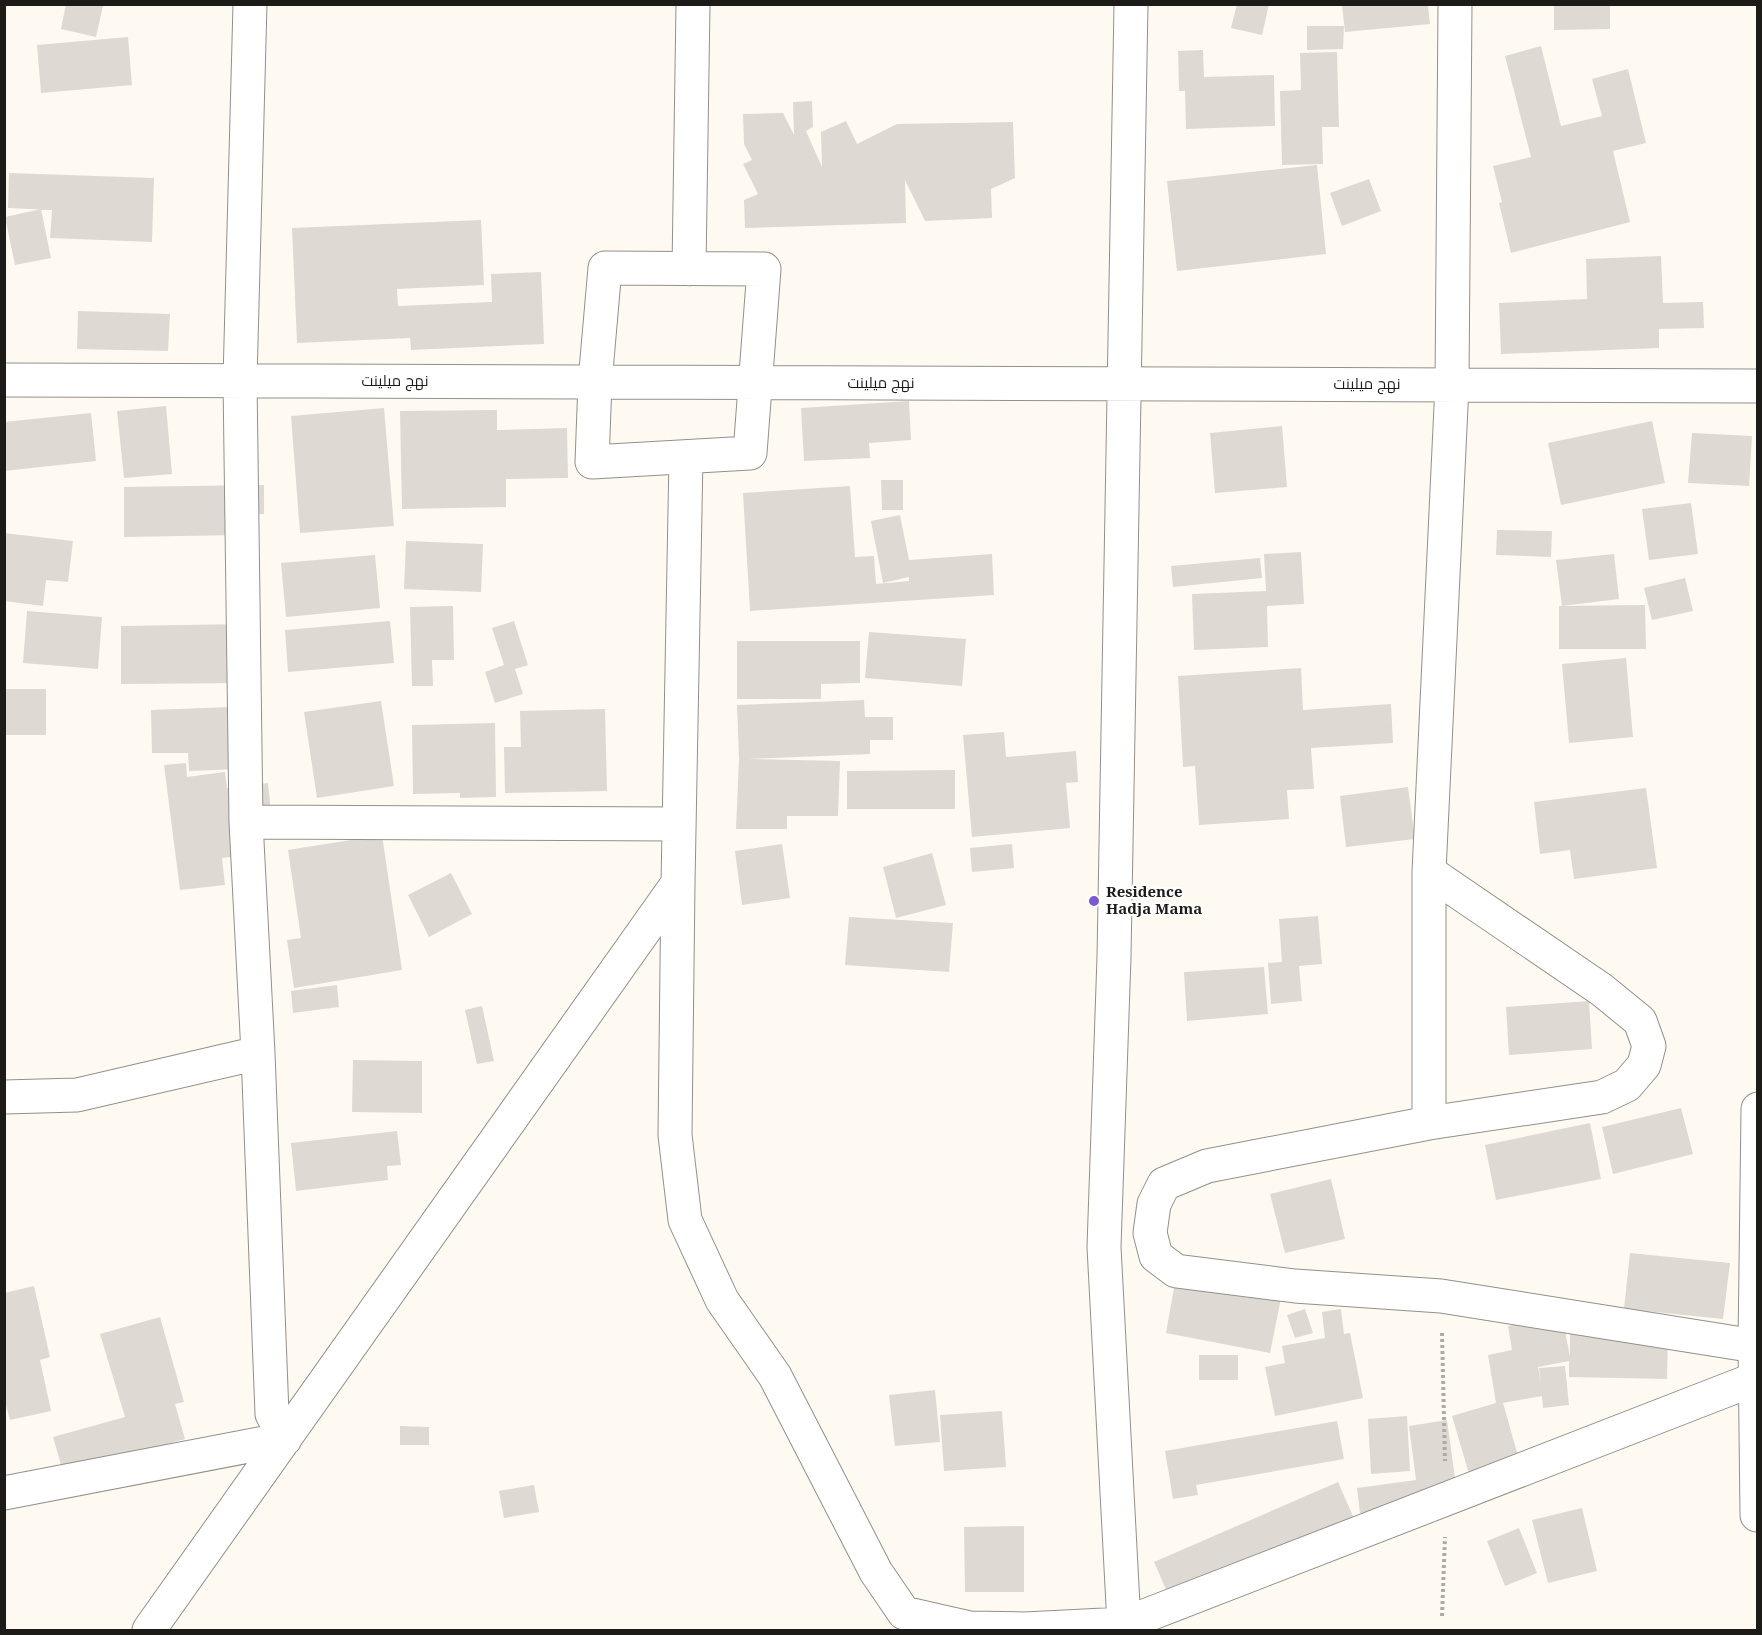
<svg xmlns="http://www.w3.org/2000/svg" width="1762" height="1635" font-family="'Noto Serif',Cairo,serif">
	<rect width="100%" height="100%" fill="#fefaf2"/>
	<path fill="#dedad3" d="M66 4 103 6 96 37 61 29Z
		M1237 4H1269L1262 35 1231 28Z
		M1554 4H1610V29L1554 30Z
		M1342 5H1428L1430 24 1345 32Z
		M1307 26H1344L1343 49 1307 50Z
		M128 37 132 85 41 93 37 45Z
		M1541 46 1561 126 1602 116 1592 79 1628 69 1646 143 1613 151 1630 222 1511 253 1499 203 1502 202 1493 166 1531 157 1505 56Z
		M1203 50 1204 77 1274 75 1275 126 1186 129 1185 91H1179L1178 51Z
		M1337 52 1339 127H1322L1323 164 1282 165 1280 91 1301 90 1300 53Z
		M812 101 813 127 806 131 822 167 821 132 846 121 857 144 897 124 1013 122 1015 178 991 189 992 218 925 221 905 180 906 223 745 228 744 200 758 194 743 164 752 160 744 144 743 114 783 113 794 135 793 102Z
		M1317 165 1326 254 1177 271 1167 181Z
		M9 173 154 178 152 242 50 238 52 210 8 208Z
		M1369 179 1381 211 1342 226 1330 193Z
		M41 209 51 258 15 265 5 217Z
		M481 220 484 285 397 289 398 306 492 302 491 274 541 272 544 344 411 350 410 338 297 343 292 228Z
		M1661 256 1663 303 1703 302 1704 328 1659 329V348L1501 354 1499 303 1587 299 1586 259Z
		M78 311 170 314 168 351 77 349Z
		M909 401 911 440 869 443 870 458 804 461 801 408Z
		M166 406 172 474 124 478 117 411Z
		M384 408 394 526 300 533 291 416Z
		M497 410V430L567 428 568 478 506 479V507L402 509 400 411Z
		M91 413 96 461 4 471V422Z
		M1652 421 1665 483 1561 505 1548 443Z
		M1282 426 1287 487 1215 493 1210 433Z
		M1692 433 1752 436 1749 486 1688 483Z
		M881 480H903V510H882Z
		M264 485V514H238V535L124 537V487Z
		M850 486 855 557 874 556 876 584 909 581V577L883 583 871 521 900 515 909 560 992 554 994 595 750 611 743 493Z
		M1691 503 1698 554 1649 560 1642 509Z
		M1497 530 1552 531 1551 557 1496 555Z
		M4 533 73 541 68 582 46 580 43 606 4 601Z
		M406 541 483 544 481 592 404 589Z
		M1301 552 1304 604 1267 606 1268 647 1194 650 1192 594 1266 591 1264 554Z
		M1614 554 1619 599 1562 606 1556 560Z
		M375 555 380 608 286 617 281 563Z
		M1260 558 1262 578 1173 587 1171 566Z
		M1685 578 1693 611 1652 620 1644 588Z
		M1645 605 1646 649H1559V606Z
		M453 606 454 660H432L433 686H412L410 607Z
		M27 611 102 617 98 669 23 663Z
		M390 621 394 663 288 672 285 630Z
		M514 621 528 665 515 669 523 694 495 703 485 672 504 665 492 628Z
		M248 624V683L121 684V626Z
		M869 632 966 639 962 686 865 678Z
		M737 641H860V683L821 684V699H737Z
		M1626 658 1633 737 1569 743 1562 664Z
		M1301 668 1303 710 1391 704 1393 743 1311 748 1314 789 1287 790 1289 819 1199 825 1195 766 1183 767 1178 676Z
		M4 689H46V735H4Z
		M864 700 865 717H893V740H870V754L748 759 840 761 838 816H787V829H736L739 759 737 705Z
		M381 701 394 786 317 798 304 712Z
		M230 707 239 769 189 771 188 753H152L151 710Z
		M605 709 607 791 505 793 504 747H521L520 711Z
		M495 723 496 797 460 798V793L413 794 412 725Z
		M1004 732 1006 757 1076 751 1078 782 1066 783 1070 828 972 837 963 735Z
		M186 763 187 777 225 772 227 788 268 783 272 822 240 856 222 858 225 885 180 890 164 765Z
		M955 770V809H847V771Z
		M1408 787 1415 839 1346 847 1340 796Z
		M1646 788 1657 868 1574 879 1570 850 1540 854 1534 802Z
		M382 835 402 970 294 988 287 940 301 938 288 850Z
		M782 844 790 898 742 905 735 851Z
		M1012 844 1014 868 972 872 970 848Z
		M932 853 946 905 896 918 883 867Z
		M451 873 472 914 429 937 408 895Z
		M1318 916 1322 964 1299 966 1302 1001 1271 1004 1268 963 1282 962 1279 919Z
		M849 917 953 923 949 972 845 965Z
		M1264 967 1268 1014 1187 1021 1184 972Z
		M337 985 339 1007 293 1013 291 991Z
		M1589 1001 1592 1049 1509 1055 1506 1007Z
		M482 1006 494 1061 477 1064 465 1010Z
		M353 1060 422 1061V1113L352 1112Z
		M1681 1108 1693 1154 1613 1174 1602 1127Z
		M1590 1123 1601 1179 1496 1200 1485 1145Z
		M397 1131 401 1165 387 1166 388 1180 296 1191 291 1143Z
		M1331 1179 1345 1239 1285 1253 1270 1194Z
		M1630 1253 1730 1263 1723 1319 1624 1309Z
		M1177 1271 1281 1298 1270 1353 1166 1333Z
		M34 1286 50 1357 40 1360 51 1411 10 1420 4 1398V1293Z
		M1305 1309 1313 1333 1295 1338 1287 1315Z
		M1341 1309 1344 1334 1350 1333 1363 1398 1275 1416 1265 1367 1285 1363 1282 1346 1325 1338 1322 1312Z
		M1562 1316 1570 1356V1330L1668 1331 1667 1379 1569 1377V1361L1538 1367 1541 1383 1539 1368 1565 1366 1569 1405 1543 1408 1542 1396 1503 1403 1522 1470 1472 1484 1452 1416 1496 1403 1488 1355 1512 1350 1508 1326Z
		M160 1317 184 1402 175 1404 185 1439 64 1475 53 1437 125 1417 100 1334Z
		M1199 1355H1238V1380H1199Z
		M935 1390 940 1442 895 1446 889 1395Z
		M1002 1411 1006 1467 944 1471 940 1415Z
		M1407 1416 1410 1471 1371 1474 1368 1419Z
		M1447 1420 1458 1500 1360 1513 1357 1488 1416 1480 1409 1426Z
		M1337 1421 1344 1459 1196 1485 1198 1495 1173 1499 1165 1451Z
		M400 1426 429 1427V1445H400Z
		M1338 1482 1356 1523 1172 1603 1154 1562Z
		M534 1485 539 1512 504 1518 499 1491Z
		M1582 1508 1597 1571 1548 1583 1532 1520Z
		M1024 1526V1592H965L964 1527Z
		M1519 1528 1537 1573 1505 1586 1487 1541Z"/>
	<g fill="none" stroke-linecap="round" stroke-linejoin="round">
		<g stroke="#939089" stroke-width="35">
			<path id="minor" d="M605 268 764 269 750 453 592 462 595 382Z
				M689 269 693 4
				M4 380 1758 386
				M246 822 679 824
				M1429 872 1602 990 1640 1021 1649 1046 1644 1065 1627 1085 1602 1097 1429 1123 1207 1166 1164 1184 1154 1204 1150 1233 1156 1256 1176 1271 1295 1286 1441 1296 1755 1346
				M678 883 675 1135 685 1220 722 1300 775 1376 876 1572 904 1613 970 1628 1025 1629 1124 1624 1755 1379
				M4 1097 77 1095 258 1053 246 822 240 380 250 4
				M1429 1123V872L1452 385 1455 4
				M4 1493 285 1439 272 1414 258 1053
				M1757 1515 1755 1346 1758 1109
				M1124 1624 1104 1247 1114 957 1131 4
				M149 1630 678 883 686 457"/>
		</g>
		<path stroke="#aeaba5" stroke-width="4" stroke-dasharray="3 3" stroke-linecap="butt" d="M1442 1333 1445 1461
			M1442 1616 1445 1537"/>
		<use href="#minor" stroke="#fff" stroke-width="33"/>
	</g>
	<circle fill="#7b59d3" stroke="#fff" stroke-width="2" cx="1094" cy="901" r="6"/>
	<g text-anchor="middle" stroke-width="4.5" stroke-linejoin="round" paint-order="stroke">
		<g font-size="15" fill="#1c1b18" stroke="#fff">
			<text x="395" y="386">نهج ميلينت</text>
			<text x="881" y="388">نهج ميلينت</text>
			<text x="1367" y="389">نهج ميلينت</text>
		</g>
		<g font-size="15" font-weight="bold" fill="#1c1b18" stroke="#fff" text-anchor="start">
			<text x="1106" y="897">Residence<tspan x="1106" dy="17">Hadja Mama</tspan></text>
		</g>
	</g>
	<rect width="1762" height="1635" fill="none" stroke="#1c1b18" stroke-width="12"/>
</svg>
